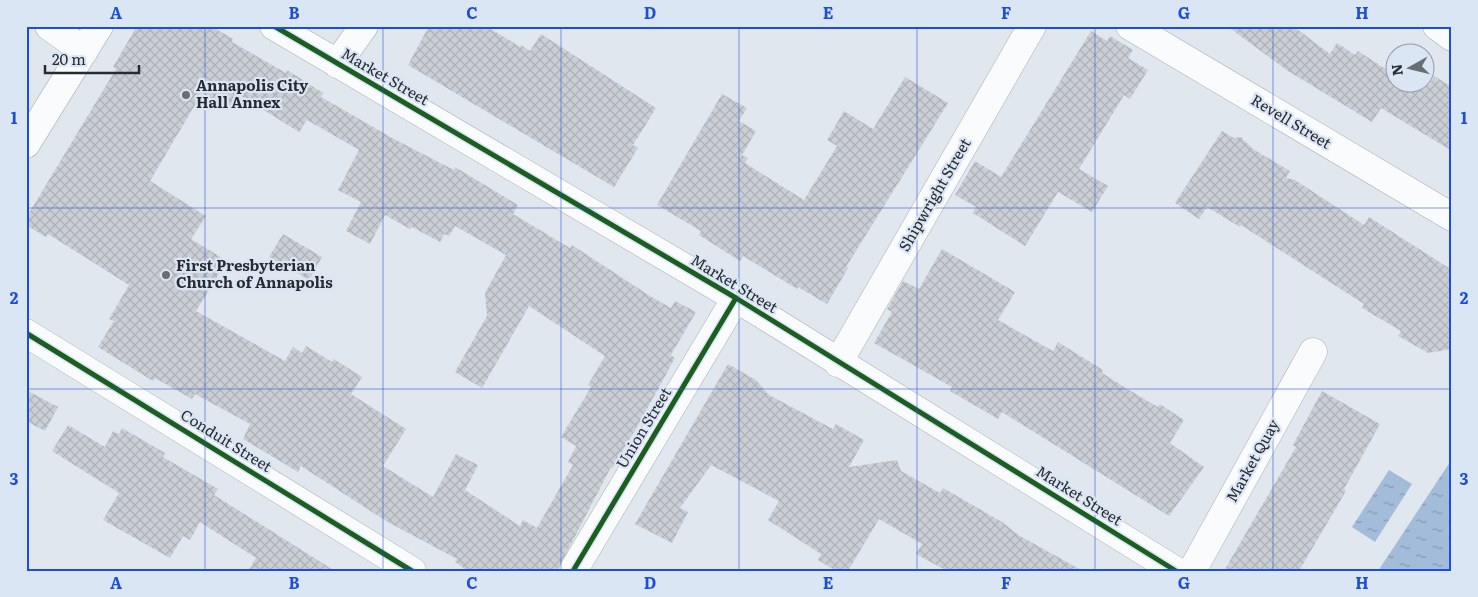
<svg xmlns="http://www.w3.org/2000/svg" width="1478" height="597" font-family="Literata,serif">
	<defs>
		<pattern id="water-ripples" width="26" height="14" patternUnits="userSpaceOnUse" patternTransform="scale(1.25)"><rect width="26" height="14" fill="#a3bcda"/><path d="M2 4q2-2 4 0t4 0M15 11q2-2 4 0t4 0" fill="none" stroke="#8599b1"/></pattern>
		<pattern id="building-cross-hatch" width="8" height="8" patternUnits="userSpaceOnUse" patternTransform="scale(1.25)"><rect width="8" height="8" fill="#cacfd5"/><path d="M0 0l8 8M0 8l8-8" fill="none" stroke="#aeb2b7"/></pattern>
	</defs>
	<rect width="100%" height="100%" fill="#e1e7ee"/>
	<path fill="url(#water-ripples)" d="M1452 459V571H1378Z
		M1389 470 1412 484 1375 542 1352 527Z"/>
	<path fill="url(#building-cross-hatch)" fill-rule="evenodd" d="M137 26H211L233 39 232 42 286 73 287 70 323 93 321 97 394 139 454 170 455 167 518 205 513 214 570 248 572 245 650 296 671 308 675 301 696 312 671 355 675 358 636 429 612 468 611 467 557 571H468L455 562 457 559 386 521 301 466 298 472 243 439 250 424 195 394 192 399 155 378 153 381 98 347 114 321 109 319 129 285 48 234 46 237 26 225V218L116 69 113 67ZM202 93 229 109 238 94 299 132 307 120 359 150 338 190 361 202 346 231 370 244 385 215 410 229 412 227 440 242 444 234 449 236 455 226 506 255 485 293 487 316 455 372 482 388 529 306 605 356 588 385 591 387 561 437 576 446 568 462 573 465 537 528 523 520 520 526 465 490 478 465 456 454 433 497 383 466 406 429 351 394 362 377 334 359 332 362 306 346 302 353 293 347 285 361 196 311 227 261 191 239 206 216 150 181Z
		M429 26H486L520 47 521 45 530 51 541 34 656 108 633 145 638 148 614 187 408 65Z
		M1227 26H1293L1330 54 1337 43 1355 55 1358 51 1396 76V82H1424L1429 85 1434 76 1452 87V151L1381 108 1372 122 1288 71Z
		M1091 31 1107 41 1110 36 1133 50 1128 58 1148 70 1130 99 1124 95 1079 169 1108 186 1092 212 1058 192 1025 246 973 213 976 207 955 195 975 161 1001 177Z
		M905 77 948 103 846 267 848 268 827 304 798 287 797 289 743 256 740 261 699 235 701 231 657 205 722 94 747 108 739 121 756 131 742 155 748 158 745 163 804 200 837 146 827 140 844 111 873 129Z
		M1222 131 1234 138 1241 137 1253 149 1290 171 1286 178 1295 180 1364 225 1369 217 1452 270V349L1428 353 1398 336 1401 331 1362 308 1364 304 1241 225 1240 227 1207 207 1199 219 1175 203Z
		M283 234 322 257 309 280 269 257Z
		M942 249 1015 292 998 320 1053 351 1058 342 1103 370 1102 373 1129 390 1158 407 1160 404 1184 420 1170 443 1204 467 1169 516 1002 412 998 419 950 391 952 387 874 343 892 312 887 309 903 281 919 289Z
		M728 364 756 380 769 395 833 429 836 424 864 440 849 467 897 460 901 471 940 493 943 488 1002 522 1020 536 1083 571H947L916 554 922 544 879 519 848 571H836L818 560 821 554 768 520 779 501 711 465 680 508 688 512 672 543 635 524Z
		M26 390 58 407 45 431 26 421Z
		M1322 391 1380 424 1344 489 1346 491 1299 571H1224L1296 447 1293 445Z
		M68 425 105 447 113 431 119 434 122 428 165 453 163 457 218 489 214 495 335 571H248L256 558 200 522 190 540 183 536 170 558 103 520 119 493 52 451Z"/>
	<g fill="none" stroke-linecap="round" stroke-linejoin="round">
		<g stroke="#abafb5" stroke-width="29">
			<path id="minor" d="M49 26 84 51
				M274 26 736 298 1176 571
				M1130 26 1452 217
				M1437 26 1452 37
				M337 64 364 26
				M26 333 412 571
				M838 363 1032 26
				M573 571 736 298
				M1192 571 1313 352"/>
		</g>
		<g stroke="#abafb5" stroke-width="29">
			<path id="major" d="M26 144 99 26"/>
		</g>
		<use href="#minor" stroke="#fafbfc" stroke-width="28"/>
		<use href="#major" stroke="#fafbfc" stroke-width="28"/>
		<g stroke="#dbe6f4" stroke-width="8">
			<path id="cycleway" d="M274 26 736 298 1176 571
				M26 333 412 571
				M573 571 736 298"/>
		</g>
		<use href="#cycleway" stroke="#1b5e20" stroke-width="5"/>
	</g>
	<path fill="none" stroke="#1d4ed8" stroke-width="1" stroke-opacity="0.55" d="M205 26V571M383 26V571M561 26V571M739 26V571M917 26V571M1095 26V571M1273 26V571M26 208H1452M26 389H1452"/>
	<g fill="#696d74" stroke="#dbe6f4" stroke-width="2">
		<circle cx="186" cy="95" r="5"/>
		<circle cx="166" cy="275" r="5"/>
	</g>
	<g text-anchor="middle" stroke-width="4.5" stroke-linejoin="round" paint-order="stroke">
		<g font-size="15" fill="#282c32" stroke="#dbe6f4">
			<text transform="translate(385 77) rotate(30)" y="5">Market Street</text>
			<text transform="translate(1291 122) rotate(31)" y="5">Revell Street</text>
			<text transform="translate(935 195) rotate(-60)" y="5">Shipwright Street</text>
			<text transform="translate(734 284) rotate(31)" y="5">Market Street</text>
			<text transform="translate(644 428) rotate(-59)" y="5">Union Street</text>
			<text transform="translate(226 441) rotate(32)" y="5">Conduit Street</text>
			<text transform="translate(1253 461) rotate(-61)" y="5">Market Quay</text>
			<text transform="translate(1079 496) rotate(32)" y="5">Market Street</text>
		</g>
		<g font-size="15" font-weight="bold" fill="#282c32" stroke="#dbe6f4" text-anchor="start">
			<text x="196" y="91">Annapolis City<tspan x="196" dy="17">Hall Annex</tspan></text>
			<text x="176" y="271">First Presbyterian<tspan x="176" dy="17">Church of Annapolis</tspan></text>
		</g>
	</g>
	<rect width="1478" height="597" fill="none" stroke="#dbe6f4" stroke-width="55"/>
	<g transform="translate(1410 68) rotate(262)"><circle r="24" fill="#dbe6f4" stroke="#939ca6"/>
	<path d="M0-4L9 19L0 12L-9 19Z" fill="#696d74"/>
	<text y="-8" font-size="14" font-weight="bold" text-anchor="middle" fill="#282c32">N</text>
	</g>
	<path d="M45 65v8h94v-8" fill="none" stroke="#282c32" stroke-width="2.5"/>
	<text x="52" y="65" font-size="15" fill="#282c32" stroke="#dbe6f4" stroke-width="4" paint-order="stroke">20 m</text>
	<rect x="28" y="28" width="1422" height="542" fill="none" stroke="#1d4ed8" stroke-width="2"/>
	<g font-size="16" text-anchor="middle" font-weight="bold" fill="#1d4ed8">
		<text x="116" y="19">A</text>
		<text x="294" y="19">B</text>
		<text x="472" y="19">C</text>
		<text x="650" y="19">D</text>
		<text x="828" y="19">E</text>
		<text x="1006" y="19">F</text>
		<text x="1184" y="19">G</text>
		<text x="1362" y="19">H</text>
		<text x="14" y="124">1</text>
		<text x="1464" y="124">1</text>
		<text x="14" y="304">2</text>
		<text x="1464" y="304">2</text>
		<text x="14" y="485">3</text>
		<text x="1464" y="485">3</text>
		<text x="116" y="589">A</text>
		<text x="294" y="589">B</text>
		<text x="472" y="589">C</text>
		<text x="650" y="589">D</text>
		<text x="828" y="589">E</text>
		<text x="1006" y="589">F</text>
		<text x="1184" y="589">G</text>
		<text x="1362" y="589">H</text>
	</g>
</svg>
